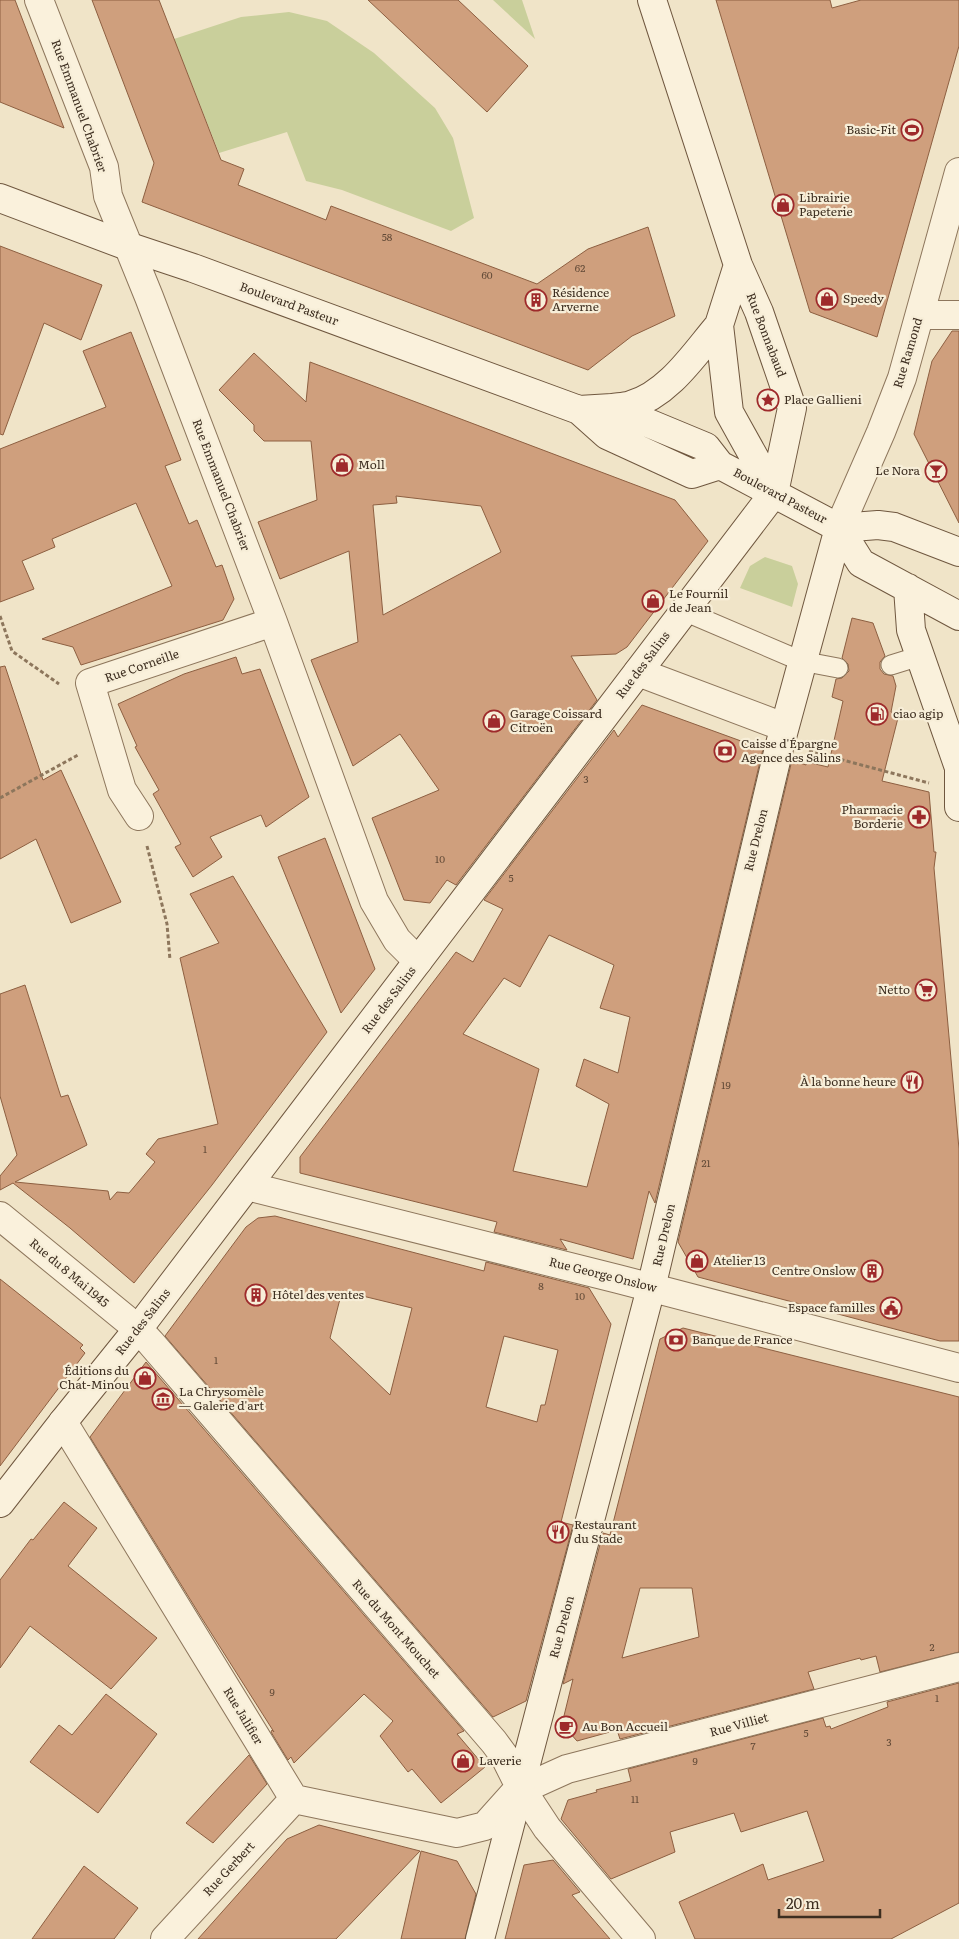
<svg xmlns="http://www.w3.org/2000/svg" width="959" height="1939" font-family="Literata,serif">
	<rect width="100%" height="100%" fill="#f0e4c8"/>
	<path fill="#c9cf9b" d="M493 0H522L535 39Z
		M289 12 327 21 374 53 435 108 453 138 474 218 451 231 342 190 306 181 287 132 219 153 174 39 241 17Z
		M765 557 792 566 798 584 792 607 740 588 750 566Z"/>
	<path fill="#cf9f7d" stroke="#8d5f41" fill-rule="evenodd" d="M0 0H15L64 128 0 102Z
		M92 0H159L221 160 244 169 238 185 326 220 331 206 537 284 588 249 648 227 675 316 632 336 588 370 142 202 154 163Z
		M368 0H458L528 66 487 112Z
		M716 0H830L832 8 861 0H959V46L877 337 810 312Z
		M0 246 102 285 81 340 44 323 3 435 0 434Z
		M952 331H959V523L914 434 932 361Z
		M131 332 181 460 165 466 189 524 197 520 216 567 222 565 234 599 223 620 81 665 73 647 42 639 172 586 136 503 52 539 55 547 22 561 34 589 0 602V449L106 407 83 351Z
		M254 353 306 402 310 362 675 500 708 541 627 647 616 654 571 656 597 700 456 885 447 880 430 903 404 900 372 818 439 790 400 734 353 766 311 660 358 642 349 551 280 579 258 522 317 500 311 441H264L254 431V425L219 390ZM396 496 481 506 501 552 383 615 373 505 397 503Z
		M852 618 873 623 885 656 880 662V669L884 674 893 676 896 686 891 712 899 714 882 781 929 792 934 852H936L934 868 959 1149V1341H940L698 1277 678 1242 792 760 806 765 807 762 828 767 843 701 832 697 836 679 842 678 849 671 848 664 842 658Z
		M236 657 242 674 260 669 309 797 266 827 261 815 210 837 222 857 193 877 175 847 181 844 153 794 159 790 135 747 137 746 118 704 184 674Z
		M5 666 43 780 61 770 121 902 71 923 36 839 0 859V667Z
		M642 705 763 749 655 1203 649 1191 633 1259 560 1239 567 1250 494 1232 497 1222 300 1173V1157L456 952 473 962 503 909 484 900 614 730 618 737ZM549 935 614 965 600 1008 630 1017 618 1073 584 1059 576 1086 609 1104 587 1187 513 1171 539 1069 463 1034 504 978 520 987Z
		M325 838 375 969 341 1013 278 857Z
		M233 876 327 1032 212 1185 134 1283 70 1228 13 1183 0 1190V1176L17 1155 0 1096V994L25 985 61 1097 68 1095 87 1145 15 1182 108 1191 110 1200 117 1192 129 1193 155 1162 146 1154 158 1139 218 1124 180 958 219 943 190 894Z
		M275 1216 484 1271 486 1262 589 1288 611 1324 561 1522 573 1525 526 1701 493 1717 165 1336 246 1227 258 1218ZM342 1291 412 1308 390 1395 330 1338ZM504 1336 558 1350 545 1405H541L537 1422 486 1407Z
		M0 1279 83 1345 80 1348 85 1353 0 1466Z
		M683 1328 959 1397V1652L880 1672 876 1656 861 1660 860 1658 808 1672 814 1689 620 1739 617 1730 577 1741 562 1724 573 1679 563 1684 603 1533 610 1535 660 1339ZM640 1588H692L699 1637 622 1658Z
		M146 1362 464 1731 457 1734 485 1767 441 1803 412 1769 408 1772 380 1736 393 1721 364 1694 294 1763 291 1757 288 1760 271 1732 272 1730 274 1732 201 1617 90 1437Z
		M64 1502 97 1528 68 1566 157 1638 111 1689 30 1626 0 1668V1580L31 1539 33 1540Z
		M959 1683V1903L891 1939H695L679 1902 763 1864 768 1880 824 1861 807 1811 741 1832 734 1813 670 1832 675 1852 611 1879 561 1819 568 1800 597 1792 596 1790 631 1781 628 1769 823 1718 826 1727 830 1726 831 1729 888 1707 887 1702Z
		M106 1694 157 1734 98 1813 30 1762 59 1725 72 1735Z
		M249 1755 267 1784 213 1843 186 1823Z
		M319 1825 420 1851 336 1939H198L287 1839Z
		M421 1851 457 1861 476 1894 465 1939H401Z
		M553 1860 580 1892 572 1895 610 1939H505L524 1865Z
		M84 1866 138 1908 114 1939H32Z"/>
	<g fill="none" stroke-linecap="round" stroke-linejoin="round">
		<g stroke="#8d765c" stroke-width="21">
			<path id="lane" d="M684 611 801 661 838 668
				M891 665 920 656"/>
		</g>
		<g stroke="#8d765c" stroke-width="30">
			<path id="street" d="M39 0 104 167 108 196 149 297 273 622 374 901 397 940 418 961
				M920 315H959
				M839 528 881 432 902 378 959 172
				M638 672 784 727
				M139 816 122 790 90 683 273 622
				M247 1186 618 1279 959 1368
				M0 1216 138 1329 151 1343 494 1742 505 1757 520 1787 547 1828 641 1939
				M63 1422 294 1799 457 1833 485 1826 520 1787 536 1783 567 1769 959 1667
				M165 1939 294 1799"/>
		</g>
		<g stroke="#6f573f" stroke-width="30">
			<path id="secondary" d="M0 198 130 247 193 268 579 410 607 435 692 474 720 465
				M738 265 719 325 729 412 774 493
				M612 408C618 407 625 407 631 405 669 394 695 353 719 325
				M579 410 612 408 706 447 720 465 839 528 861 563 959 616
				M839 528 878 525 894 527 959 552
				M908 588 911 630 958 765
				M959 761V807
				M0 1503 63 1422 138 1329 774 493 792 408 759 312 738 265 652 0
				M480 1939 651 1288 779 748 839 528"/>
		</g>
		<path stroke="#8d765c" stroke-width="3" stroke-dasharray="4 2.5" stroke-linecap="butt" d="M0 616 12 651 59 684
			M809 751 929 783
			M0 798 78 755
			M147 846 167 924 170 960"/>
		<use href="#lane" stroke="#faf1dc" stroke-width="19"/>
		<use href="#street" stroke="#faf1dc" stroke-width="28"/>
		<use href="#secondary" stroke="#faf1dc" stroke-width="28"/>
	</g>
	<defs>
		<g id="stadium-ring" transform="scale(1.125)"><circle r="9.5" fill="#f7eed8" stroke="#9e2a2b" stroke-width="1.5"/><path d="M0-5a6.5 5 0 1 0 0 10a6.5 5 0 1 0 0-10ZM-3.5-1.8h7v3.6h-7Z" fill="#9e2a2b"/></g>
		<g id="shop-ring" transform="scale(1.125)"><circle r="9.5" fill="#f7eed8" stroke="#9e2a2b" stroke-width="1.5"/><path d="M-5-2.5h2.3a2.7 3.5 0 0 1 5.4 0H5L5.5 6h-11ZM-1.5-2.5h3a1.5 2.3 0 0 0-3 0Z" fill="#9e2a2b"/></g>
		<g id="building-ring" transform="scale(1.125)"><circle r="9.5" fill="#f7eed8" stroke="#9e2a2b" stroke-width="1.5"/><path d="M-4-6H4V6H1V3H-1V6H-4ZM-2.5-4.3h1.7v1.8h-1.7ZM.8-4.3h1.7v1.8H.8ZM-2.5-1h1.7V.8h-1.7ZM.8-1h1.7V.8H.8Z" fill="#9e2a2b"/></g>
		<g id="sight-ring" transform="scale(1.125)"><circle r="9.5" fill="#f7eed8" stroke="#9e2a2b" stroke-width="1.5"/><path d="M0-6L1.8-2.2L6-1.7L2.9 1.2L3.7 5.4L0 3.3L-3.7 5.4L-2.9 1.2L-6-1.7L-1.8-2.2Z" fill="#9e2a2b"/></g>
		<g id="bar-ring" transform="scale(1.125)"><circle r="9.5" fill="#f7eed8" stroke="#9e2a2b" stroke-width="1.5"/><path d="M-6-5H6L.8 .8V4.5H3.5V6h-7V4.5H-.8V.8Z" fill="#9e2a2b"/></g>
		<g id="fuel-ring" transform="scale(1.125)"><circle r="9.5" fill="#f7eed8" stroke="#9e2a2b" stroke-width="1.5"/><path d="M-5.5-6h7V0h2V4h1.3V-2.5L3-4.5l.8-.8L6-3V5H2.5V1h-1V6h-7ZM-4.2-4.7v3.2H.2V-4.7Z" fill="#9e2a2b"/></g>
		<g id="bank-ring" transform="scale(1.125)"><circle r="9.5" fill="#f7eed8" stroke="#9e2a2b" stroke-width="1.5"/><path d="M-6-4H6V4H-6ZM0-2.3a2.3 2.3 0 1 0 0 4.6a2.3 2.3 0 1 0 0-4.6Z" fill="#9e2a2b"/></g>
		<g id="pharmacy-ring" transform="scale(1.125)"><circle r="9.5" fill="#f7eed8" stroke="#9e2a2b" stroke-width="1.5"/><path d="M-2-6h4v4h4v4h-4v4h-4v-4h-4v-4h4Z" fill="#9e2a2b"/></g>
		<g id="supermarket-ring" transform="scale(1.125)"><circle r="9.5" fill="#f7eed8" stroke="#9e2a2b" stroke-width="1.5"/><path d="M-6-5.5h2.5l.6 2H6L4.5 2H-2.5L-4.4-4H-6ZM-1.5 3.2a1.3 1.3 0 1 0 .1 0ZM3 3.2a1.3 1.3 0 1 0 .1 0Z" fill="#9e2a2b"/></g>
		<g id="restaurant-ring" transform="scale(1.125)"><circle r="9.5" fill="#f7eed8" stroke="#9e2a2b" stroke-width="1.5"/><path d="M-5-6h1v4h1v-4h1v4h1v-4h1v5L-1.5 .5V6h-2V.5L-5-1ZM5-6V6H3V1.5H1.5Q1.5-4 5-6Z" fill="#9e2a2b"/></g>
		<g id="civic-ring" transform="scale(1.125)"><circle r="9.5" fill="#f7eed8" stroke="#9e2a2b" stroke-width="1.5"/><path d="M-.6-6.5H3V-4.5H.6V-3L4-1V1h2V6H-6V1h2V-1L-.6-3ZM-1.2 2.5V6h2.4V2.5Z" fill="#9e2a2b"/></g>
		<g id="museum-ring" transform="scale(1.125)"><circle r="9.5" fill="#f7eed8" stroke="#9e2a2b" stroke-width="1.5"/><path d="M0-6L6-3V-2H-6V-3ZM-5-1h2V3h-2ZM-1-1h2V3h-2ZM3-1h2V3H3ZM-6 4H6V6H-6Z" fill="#9e2a2b"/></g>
		<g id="cafe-ring" transform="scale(1.125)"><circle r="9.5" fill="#f7eed8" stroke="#9e2a2b" stroke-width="1.5"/><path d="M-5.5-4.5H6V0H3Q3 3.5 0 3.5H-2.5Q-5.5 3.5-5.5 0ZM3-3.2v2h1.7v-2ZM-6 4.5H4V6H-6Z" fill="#9e2a2b"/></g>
	</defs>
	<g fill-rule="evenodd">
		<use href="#stadium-ring" x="912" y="130"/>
		<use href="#shop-ring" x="783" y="205"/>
		<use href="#shop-ring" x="827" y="299"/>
		<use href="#building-ring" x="536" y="300"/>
		<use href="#sight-ring" x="768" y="400"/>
		<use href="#shop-ring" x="342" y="465"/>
		<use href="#bar-ring" x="936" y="471"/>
		<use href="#shop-ring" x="653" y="601"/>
		<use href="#fuel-ring" x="877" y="714"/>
		<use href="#shop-ring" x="494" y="721"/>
		<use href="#bank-ring" x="725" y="751"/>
		<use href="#pharmacy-ring" x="919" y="817"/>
		<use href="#supermarket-ring" x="926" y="990"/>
		<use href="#restaurant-ring" x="912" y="1082"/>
		<use href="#shop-ring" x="697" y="1261"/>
		<use href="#building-ring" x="872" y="1271"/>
		<use href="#building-ring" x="256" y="1295"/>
		<use href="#civic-ring" x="891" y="1308"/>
		<use href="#bank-ring" x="676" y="1340"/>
		<use href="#shop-ring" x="145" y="1378"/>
		<use href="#museum-ring" x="163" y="1399"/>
		<use href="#restaurant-ring" x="558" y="1532"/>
		<use href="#cafe-ring" x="566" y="1727"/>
		<use href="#shop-ring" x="463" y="1761"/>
	</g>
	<g text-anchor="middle" stroke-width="4.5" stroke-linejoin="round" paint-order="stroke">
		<g font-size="10" fill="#624a37">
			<text x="387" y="241">58</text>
			<text x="580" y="272">62</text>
			<text x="487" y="279">60</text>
			<text x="586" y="783">3</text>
			<text x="440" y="863">10</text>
			<text x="511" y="882">5</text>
			<text x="726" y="1089">19</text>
			<text x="205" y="1153">1</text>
			<text x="706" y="1167">21</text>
			<text x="541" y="1290">8</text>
			<text x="580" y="1300">10</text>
			<text x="216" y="1364">1</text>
			<text x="932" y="1651">2</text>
			<text x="272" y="1696">9</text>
			<text x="937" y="1702">1</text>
			<text x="806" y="1737">5</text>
			<text x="889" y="1746">3</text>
			<text x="753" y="1750">7</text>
			<text x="695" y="1765">9</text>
			<text x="635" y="1803">11</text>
		</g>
		<g font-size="12" fill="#3d2e20" stroke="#f7eed8">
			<text transform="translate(79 106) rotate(70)" y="4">Rue Emmanuel Chabrier</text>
			<text transform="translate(289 304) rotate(20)" y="4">Boulevard Pasteur</text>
			<text transform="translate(766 335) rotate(69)" y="4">Rue Bonnabaud</text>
			<text transform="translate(908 353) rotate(-73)" y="4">Rue Ramond</text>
			<text transform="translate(221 485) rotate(69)" y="4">Rue Emmanuel Chabrier</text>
			<text transform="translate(780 496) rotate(28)" y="4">Boulevard Pasteur</text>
			<text transform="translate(643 665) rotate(-53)" y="4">Rue des Salins</text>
			<text transform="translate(142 666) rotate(-19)" y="4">Rue Corneille</text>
			<text transform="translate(756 840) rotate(-76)" y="4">Rue Drelon</text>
			<text transform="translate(389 1000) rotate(-53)" y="4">Rue des Salins</text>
			<text transform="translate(664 1235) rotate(-77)" y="4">Rue Drelon</text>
			<text transform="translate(69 1273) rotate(40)" y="4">Rue du 8 Mai 1945</text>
			<text transform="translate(603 1275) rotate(14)" y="4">Rue George Onslow</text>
			<text transform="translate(143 1322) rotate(-52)" y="4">Rue des Salins</text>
			<text transform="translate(562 1627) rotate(-75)" y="4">Rue Drelon</text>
			<text transform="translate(396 1629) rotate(49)" y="4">Rue du Mont Mouchet</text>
			<text transform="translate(243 1716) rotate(59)" y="4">Rue Jalifier</text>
			<text transform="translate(739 1725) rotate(-15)" y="4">Rue Villiet</text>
			<text transform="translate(229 1869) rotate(-47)" y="4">Rue Gerbert</text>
		</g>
		<g font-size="12" fill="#3d2e20" stroke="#f7eed8" text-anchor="start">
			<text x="896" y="134" text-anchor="end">Basic-Fit</text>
			<text x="799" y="202">Librairie<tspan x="799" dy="14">Papeterie</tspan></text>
			<text x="552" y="297">Résidence<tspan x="552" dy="14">Arverne</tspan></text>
			<text x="843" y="303">Speedy</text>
			<text x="784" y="404">Place Gallieni</text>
			<text x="358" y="469">Moll</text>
			<text x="920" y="475" text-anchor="end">Le Nora</text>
			<text x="669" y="598">Le Fournil<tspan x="669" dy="14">de Jean</tspan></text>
			<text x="510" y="718">Garage Coissard<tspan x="510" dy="14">Citroën</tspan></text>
			<text x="893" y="718">ciao agip</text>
			<text x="741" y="748">Caisse d'Épargne<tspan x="741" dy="14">Agence des Salins</tspan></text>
			<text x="903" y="814" text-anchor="end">Pharmacie<tspan x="903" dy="14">Borderie</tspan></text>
			<text x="910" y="994" text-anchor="end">Netto</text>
			<text x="896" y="1086" text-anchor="end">À la bonne heure</text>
			<text x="713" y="1265">Atelier 13</text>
			<text x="856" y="1275" text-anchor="end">Centre Onslow</text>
			<text x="272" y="1299">Hôtel des ventes</text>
			<text x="875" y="1312" text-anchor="end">Espace familles</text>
			<text x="692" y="1344">Banque de France</text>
			<text x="129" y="1375" text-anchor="end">Éditions du<tspan x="129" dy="14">Chat-Minou</tspan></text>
			<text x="179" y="1396">La Chrysomèle<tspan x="179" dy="14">— Galerie d'art</tspan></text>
			<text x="574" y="1529">Restaurant<tspan x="574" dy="14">du Stade</tspan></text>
			<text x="582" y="1731">Au Bon Accueil</text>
			<text x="479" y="1765">Laverie</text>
		</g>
	</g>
	<path d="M779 1909v8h101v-8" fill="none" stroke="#3d2e20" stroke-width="2.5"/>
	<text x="786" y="1909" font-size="15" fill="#3d2e20" stroke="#f7eed8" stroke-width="4" paint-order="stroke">20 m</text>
</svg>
